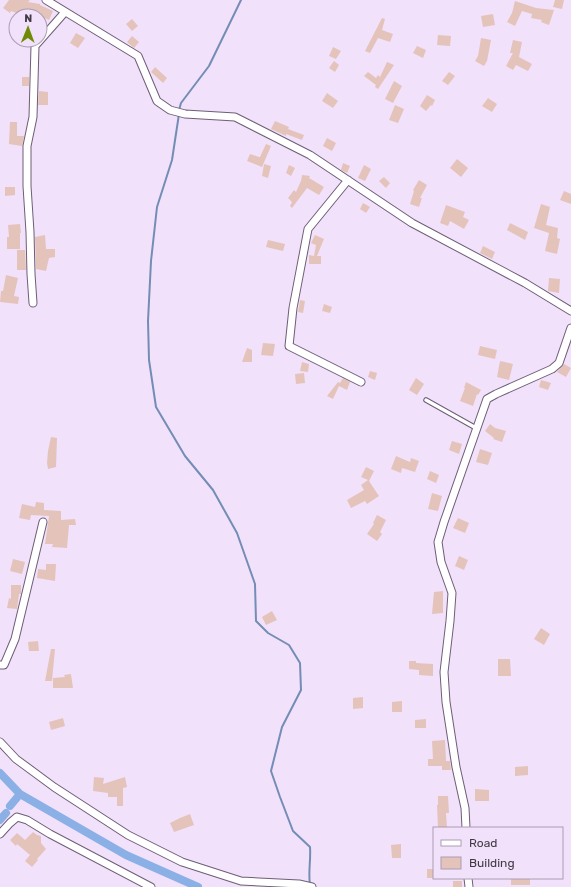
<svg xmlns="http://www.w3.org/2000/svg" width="571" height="887" font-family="Rubik,sans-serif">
	<rect width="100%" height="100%" fill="#f2e1fb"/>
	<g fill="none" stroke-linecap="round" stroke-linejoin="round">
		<path stroke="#748db5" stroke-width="2" d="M179 110 181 103 209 66 241 0
			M179 114 172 160 157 207 151 261 148 321 149 360 156 407 185 456 213 490 237 533 255 584 256 621 268 633 289 645 300 663 301 690 282 727 271 771 280 797 293 831 310 847C311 860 308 872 310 885"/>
		<path stroke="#8ab0e6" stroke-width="8" d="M0 773 20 794 126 855 198 887
			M10 806 20 794
			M0 820 6 813"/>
	</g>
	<path fill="#e4c3bb" d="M9 0H30L28 2 40 4V5L53 11 49 20 31 12 30 16H24L11 11 10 13 3 8Z
		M555 0H564L562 9 553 7Z
		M515 1 536 8 554 10 549 25 541 22 542 20 531 18 532 14 522 11 515 26 507 22 512 13Z
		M493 14 495 25 483 27 481 16Z
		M382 18 385 19 382 30 393 34 390 42 378 38 370 53 365 51Z
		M132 19 138 26 132 31 126 24Z
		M76 33 85 38 78 48 70 43Z
		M438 35 451 36 450 46 437 45Z
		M132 36 139 42 134 48 127 42Z
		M481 38 491 40 487 61 484 66 475 61 478 56Z
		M513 40 522 42 519 57 532 64 528 71 516 65 513 70 506 66 513 53H510Z
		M417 46 426 50 423 58 413 53Z
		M333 47 341 51 336 59 329 56Z
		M334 61 339 65 335 72 329 68Z
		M387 62 394 65 378 89 375 87 376 85 364 76 368 72 376 78 378 75 380 77Z
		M155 67 167 78 163 83 151 72Z
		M449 72 455 76 448 85 442 81Z
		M22 77H29V86H22Z
		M394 81 402 86 393 103 385 99Z
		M39 91 48 92V105H38Z
		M327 93 338 101 333 108 322 101Z
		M427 95 435 100 432 106 431 105 426 111 420 106Z
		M488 98 497 104 492 112 482 106Z
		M395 105 404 109 398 123 389 120Z
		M275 121 289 127 288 129 304 135 302 140 286 134V136L271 129Z
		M10 122H17V136H24L22 146 9 144Z
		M327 138 336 143 332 151 323 146Z
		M266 144 271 146 262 167 247 161 250 154 259 157H260Z
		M457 159 468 168 461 177 450 168Z
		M343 163 350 166 347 173 341 170Z
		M264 164 271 166 268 178 262 176Z
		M289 165 295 168 291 176 286 173Z
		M364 165 371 169 365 181 358 178Z
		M302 175 310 176 309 178 324 187 319 195 307 188 292 208 290 206 292 202 288 198 294 190 296 192 301 181Z
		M384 177 390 183 386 188 379 181Z
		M419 180 427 185 420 198H422L419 207 410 204 414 191 413 190Z
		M5 187H15V195L5 196Z
		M564 191 571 194V204L560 200Z
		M363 203 370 207 366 213 360 209Z
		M541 204 550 207 546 225 558 228 557 238 560 239 557 254 545 251 549 233 534 228Z
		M446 205 465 212 463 217 469 220 464 229 450 221 448 226 440 223Z
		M510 223 528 232 525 240 507 230Z
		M20 224 21 233H20V249H7V237H9L8 225Z
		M45 235 46 249H55V257L49 258 46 271 36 269 35 237Z
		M315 235 324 239 317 256H321V264H309V255L314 256 316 245 311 243Z
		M268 240 285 244 283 251 266 247Z
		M483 246 495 252 492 259 480 253Z
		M17 250H25L26 270H17Z
		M6 275 18 278 14 296 19 297 18 304 0 302 1 291H3Z
		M549 278 560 279 559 293 548 291Z
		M300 300 305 301 303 313 298 312Z
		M324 304 332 307 330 313 322 311Z
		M263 343 275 344 273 356 261 355Z
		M480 346 497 350 495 359 478 355Z
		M247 348 252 350V362H242Z
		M500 361 513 364 509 380 497 377Z
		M302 362 309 364 308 372 300 371Z
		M564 364 571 368 566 377 557 372Z
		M370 371 377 373 375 380 368 377Z
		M304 373 305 383 296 384 295 374Z
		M343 378 350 382 347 390 339 386 333 399 327 396 338 382 340 383Z
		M416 378 424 384 417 395 409 390Z
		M541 380 551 383 548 390 539 387Z
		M466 382 481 390 478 395 477 394 473 406 460 401 465 388H464Z
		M490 424 495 428 506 431 502 442 493 439 494 438 485 431Z
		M51 437 57 438 56 467 48 469 47 463 48 451Z
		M452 441 462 444 459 454 449 450Z
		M480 449 492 453 488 465 476 462Z
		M396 456 410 462 411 458 419 461 415 472 402 468 401 473 391 469Z
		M366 467 374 471 369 481 379 496 367 504 365 501 351 508 347 500 364 490 361 485 368 480 361 477Z
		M430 471 439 475 436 483 427 479Z
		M432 493 442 496 438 511 428 509Z
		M36 502 44 503V510L61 511V520L75 519 76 525H69L67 548 52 547 53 544H45L49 516 31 515 30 520 19 518 22 504 35 507Z
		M377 515 386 520 380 532 382 534 377 541 367 534 374 524 373 523Z
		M458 518 469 523 465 533 453 528Z
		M459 556 468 560 464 570 455 566Z
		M13 559 25 562 22 574 10 571Z
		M46 564H56L55 581 37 578 38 569 46 570Z
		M11 585H21V594H19L17 609 7 608 9 598 11 599Z
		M443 591V613L432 614 434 592Z
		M272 611 277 620 266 625 262 617Z
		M541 628 550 634 544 645 534 639Z
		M38 641 39 651H29L28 642Z
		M51 649H55L52 681H45Z
		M498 659H510L511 676H498Z
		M409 661H416V663L433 664V676L419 675V670L409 669Z
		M71 674 73 688H53V678L65 677 64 675Z
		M363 697V708L353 709V698Z
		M402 701V712H392V702Z
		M63 718 65 726 51 730 49 722Z
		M426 719V728H415V720Z
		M445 740 446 761H450L451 770H442V766H428V759H433L432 741Z
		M528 766V775L515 776V767Z
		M94 777 104 778 103 784 125 777 127 787 123 788V806H117V797H108V793L93 791Z
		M475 789 489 790V801H475Z
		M438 796H448L449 813H446L447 828H438L437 805H438Z
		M190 814 194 825 174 832 170 823 180 818Z
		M33 832 37 835 41 836V843L46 849 37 859 38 860 32 867 25 861 30 855 17 844 16 846 10 840 17 833 25 840Z
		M401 844V858H392L391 845Z
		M427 869H434V878H427Z
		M511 878H530V885H511Z
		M453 881H462V887H453Z"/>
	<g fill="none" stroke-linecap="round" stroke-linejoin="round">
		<g stroke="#6d5e75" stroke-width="5.5">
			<path id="service" d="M426 400 476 428"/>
		</g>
		<g stroke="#6d5e75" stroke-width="9">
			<path id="minor" d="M46 0 138 56 157 101 170 110 185 114 235 117 310 155 412 223 525 283 571 311
				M348 180 308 229 293 308 289 346 361 382
				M33 303 31 274 30 232 27 186V146L33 117 35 46 65 12
				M0 665H4L15 639 43 522
				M0 742 16 759 54 787 128 835 182 862 241 881 299 884 312 887
				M466 828 465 808 456 767 446 702 444 672 450 621 452 593 441 562 438 542 444 522 487 399 496 394 552 369 559 363 571 328
				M0 834 10 823 17 817 27 820 50 834 151 887
				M468 878 469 887"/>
		</g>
		<use href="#service" stroke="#fff" stroke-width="3.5"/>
		<use href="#minor" stroke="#fff" stroke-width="7"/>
	</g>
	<rect x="433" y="827" width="130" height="52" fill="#f2e1fb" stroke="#ab9eb2"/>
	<rect x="441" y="840" width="20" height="6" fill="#ffffff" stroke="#ab9eb2"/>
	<text x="469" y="847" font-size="12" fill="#413a44">Road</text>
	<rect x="441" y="857" width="20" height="12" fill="#e4c3bb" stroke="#ab9eb2"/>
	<text x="469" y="867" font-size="12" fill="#413a44">Building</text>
	<g transform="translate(28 28) rotate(1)"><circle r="19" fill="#f2e1fb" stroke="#ab9eb2"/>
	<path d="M0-3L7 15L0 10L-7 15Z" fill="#6f8b06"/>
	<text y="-6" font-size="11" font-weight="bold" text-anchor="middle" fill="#413a44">N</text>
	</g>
</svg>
